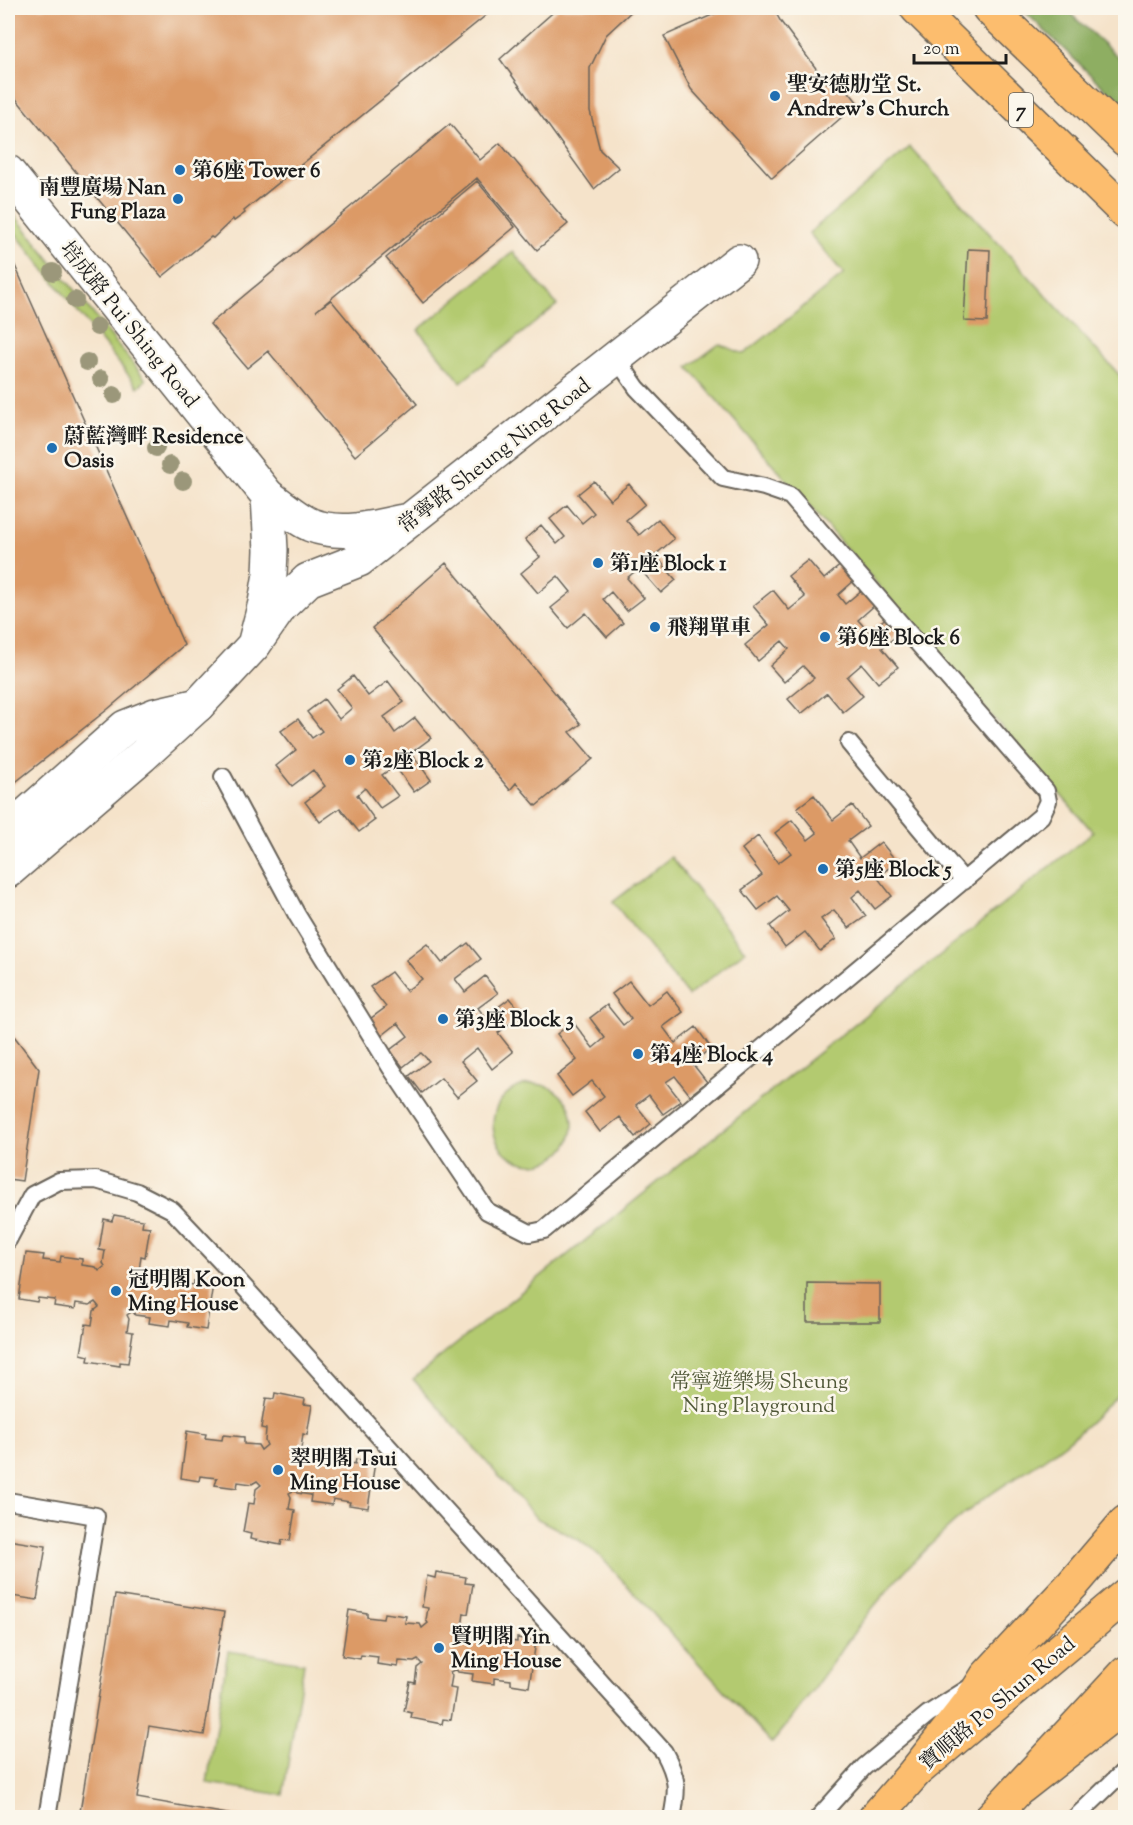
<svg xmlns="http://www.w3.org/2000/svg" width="1133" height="1825" font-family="'Sorts Mill Goudy','Noto Serif TC',serif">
	<rect width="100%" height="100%" fill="#fbf7ec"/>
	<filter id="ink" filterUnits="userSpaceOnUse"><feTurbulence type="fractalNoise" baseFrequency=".0167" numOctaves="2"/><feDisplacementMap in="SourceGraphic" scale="12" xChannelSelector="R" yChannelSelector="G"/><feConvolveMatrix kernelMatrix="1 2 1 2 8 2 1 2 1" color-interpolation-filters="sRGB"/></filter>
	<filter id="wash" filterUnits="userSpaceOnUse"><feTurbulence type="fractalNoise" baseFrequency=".008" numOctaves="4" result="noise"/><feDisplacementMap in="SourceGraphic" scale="24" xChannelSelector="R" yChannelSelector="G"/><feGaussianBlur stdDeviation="1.35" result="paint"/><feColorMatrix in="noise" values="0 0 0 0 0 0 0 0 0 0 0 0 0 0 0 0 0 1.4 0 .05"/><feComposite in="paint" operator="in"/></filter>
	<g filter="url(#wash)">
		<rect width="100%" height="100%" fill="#f5e3ca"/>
		<path fill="#b3ca6f" stroke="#687346" stroke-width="1.5" d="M910 147 1125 381V1385C1101 1414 1072 1440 1041 1461 1008 1483 974 1503 945 1531 920 1554 897 1578 876 1604 839 1649 810 1699 772 1743L600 1556 579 1540 536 1518 413 1379 1093 832 688 367 719 344 744 354 844 274 809 233Z
			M8 207 146 380 138 387 8 224Z
			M513 252 557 305 461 382 418 330Z
			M671 857 745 951 688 996 613 902Z
			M493 1124a40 40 0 1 1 80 0a40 40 0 1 1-80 0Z
			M228 1651 304 1663 283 1795 207 1783Z"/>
		<path fill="#8eae62" stroke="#55653f" stroke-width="1.5" d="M1021 8H1064L1125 63V108Z"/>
		<g id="blocks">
			<path fill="#dc9a66" d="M8 8H495L244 211 245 213 234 221 233 219 213 238 211 237 162 277 8 89Z
				M558 8H635L606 35 590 68V111L600 150 619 168 594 189 500 59Z
				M728 8H773L781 22 827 83 837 77 858 103 772 178 691 89 664 36Z
				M450 124 480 160 500 143 568 224 537 250 477 178 316 311 331 300 417 404 355 456 268 351 247 368 210 324Z
				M477 181 515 227 423 303 386 258Z
				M968 249 990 250 987 322 964 321Z
				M8 250 184 645 108 709 8 788Z
				M594 481 610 500 629 484 645 504 626 520 639 535 658 519 674 539 655 555 676 580 661 593 639 568 627 578 644 598 627 611 611 592 603 599 623 623 607 637 586 613 568 628 551 608 571 592 558 576 538 593 521 573 540 557 525 539 541 525 557 544 565 537 550 519 567 505 582 523 594 513 578 494Z
				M808 560 824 579 843 563 856 579 838 595 845 604 863 589 876 604 858 620 869 632 888 616 901 632 882 648 898 667 878 683 862 664 847 677 863 696 843 712 827 693 801 714 788 699 814 678 803 666 784 682 770 666 789 649 782 641 758 661 745 645 769 625 753 606 773 590 789 610 805 597 788 576Z
				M446 563 581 724 570 732 593 759 536 806 516 783 510 790 372 628Z
				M353 676 368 696 388 681 404 702 384 717 395 733 415 718 431 738 411 753 431 780 414 792 395 766 382 775 398 796 380 808 365 788 357 795 375 820 359 832 340 808 320 822 305 802 325 786 313 770 292 786 276 766 296 750 281 731 298 719 312 738 322 731 307 712 324 699 339 719 352 708 337 689Z
				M814 795 833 820 852 805 868 826 848 841 860 858 881 842 897 862 877 877 892 896 875 909 860 890 852 897 866 916 849 928 834 910 821 919 836 939 820 951 805 932 785 947 770 926 789 911 777 896 758 910 742 890 762 875 742 849 758 836 778 863 791 853 775 833 792 820 808 840 817 833 797 808Z
				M468 943 481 959 455 979 465 992 485 976 498 993 478 1008 485 1017 510 998 523 1014 498 1033 513 1052 492 1069 477 1048 461 1061 477 1081 457 1097 441 1078 422 1093 409 1076 429 1061 421 1053 403 1067 390 1050 408 1036 398 1023 379 1038 366 1022 386 1007 370 987 391 972 406 991 422 979 406 960 427 944 442 963Z
				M629 981 648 1005 667 991 683 1012 663 1027 675 1043 696 1027 711 1048 692 1063 707 1082 690 1095 675 1076 666 1082 681 1101 663 1114 649 1095 636 1105 651 1124 635 1137 620 1117 600 1132 585 1112 604 1096 592 1081 572 1096 557 1076 577 1060 557 1034 573 1022 593 1048 605 1038 590 1018 607 1005 623 1025 631 1019 612 994Z
				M8 1028 39 1069 22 1181 8 1179Z
				M114 1215 143 1220 142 1226 150 1227 145 1257 141 1256 139 1271 132 1275 136 1281 141 1278 155 1280 157 1273 178 1277 177 1283 194 1285V1281L213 1284 206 1330 187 1327 188 1323 171 1320 170 1326 149 1323 150 1317 135 1315 133 1311 127 1315 129 1319 127 1331 133 1332 128 1363 120 1362V1366L88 1361 89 1356 81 1354 86 1324 92 1325 94 1311 99 1307 95 1302 90 1305 76 1303 75 1309 54 1306 55 1300 38 1298 37 1302 19 1299 26 1253 44 1255 43 1260 60 1262 61 1256 82 1259V1265L96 1267 99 1271 105 1266 103 1263 105 1251 99 1250 104 1219 112 1221Z
				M807 1283 880 1284V1322H807Z
				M275 1393 305 1399 304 1404 312 1405 307 1435 303 1434 301 1449 294 1453 298 1460 303 1456 317 1459 318 1452 340 1455 339 1461 355 1464 356 1459 375 1462 368 1508 349 1505 350 1502 333 1499 332 1505 310 1502 311 1495 297 1493 295 1490 289 1493 291 1497 289 1509 295 1510 290 1541 282 1540 281 1545 250 1539 251 1534 243 1532 248 1503 254 1504 256 1489 261 1485 257 1481 252 1484 238 1482 237 1488 215 1485 217 1478 200 1476 199 1481 181 1478 187 1431 206 1434 205 1438 222 1440 223 1435 244 1437V1444L258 1445 261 1450 267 1445 265 1441 266 1429 261 1428 266 1398 274 1399Z
				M8 1540 46 1546 37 1600 12 1596 9 1613Z
				M436 1572 466 1577 465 1583 473 1584 468 1614 464 1613 462 1628 456 1632 459 1639 464 1635 479 1638 480 1631 501 1633 500 1640 517 1642V1638L536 1641 529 1687 511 1684V1680L494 1678V1684L472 1681 473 1674 458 1672 456 1669 450 1672 452 1676 450 1688 456 1689 451 1720 443 1719 442 1724 411 1718 412 1713 404 1711 410 1682 415 1683 417 1668 422 1664 418 1660 414 1662 399 1661 398 1667 377 1664 378 1657 361 1655 360 1659 342 1656 349 1610 367 1613V1617L383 1619 384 1613 406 1616 405 1623 420 1624 422 1628 428 1623 426 1620 428 1608 422 1607 427 1576 435 1578Z
				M115 1595 224 1612 204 1735 149 1726 137 1798 250 1818H79Z"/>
		</g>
	</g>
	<g filter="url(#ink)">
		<use href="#blocks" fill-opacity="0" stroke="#686259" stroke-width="1.5"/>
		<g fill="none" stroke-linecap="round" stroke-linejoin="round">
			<g stroke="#686259" stroke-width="20">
				<path id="service" d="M849 743 964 881
					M223 777 297 915 391 1068 487 1211 530 1233 544 1230 1041 816 1048 801 1046 791 790 496 764 487 723 478 637 388 617 359
					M8 1240 32 1195 59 1181 96 1180 137 1192 172 1210 226 1267 664 1752C678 1778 678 1789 672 1818
					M8 1501 96 1516 47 1818
					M818 1818 864 1767 928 1714 969 1688
					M1075 1818 1126 1769"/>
			</g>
			<g stroke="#686259" stroke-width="36">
				<path id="minor" d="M268 496C280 504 298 520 311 525 340 536 373 528 403 521
					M256 642 281 606 308 580 359 560 739 261
					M8 831 125 727 155 715 198 705"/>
			</g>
			<g stroke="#686259" stroke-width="36">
				<path id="tertiary" d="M8 172 268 496 271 550 270 574 265 603 254 645 198 705 142 756 8 871"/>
			</g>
			<g stroke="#686259" stroke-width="36">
				<path id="primary" d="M875 1818 916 1771 1126 1595
					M991 1818 1126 1673"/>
			</g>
			<g stroke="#686259" stroke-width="36">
				<path id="trunk" d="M917 8 1126 213
					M989 8 1126 140
					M916 1771 969 1704 987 1676 1073 1584 1126 1522
					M1021 1787 1126 1705"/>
			</g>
			<use href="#service" stroke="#fff" stroke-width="16"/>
			<use href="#minor" stroke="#fff" stroke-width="33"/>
			<use href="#tertiary" stroke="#fff" stroke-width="33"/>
			<use href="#primary" stroke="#fcbd6e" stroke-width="33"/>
			<use href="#trunk" stroke="#fcbd6e" stroke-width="33"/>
		</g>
		<g fill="#9b977a">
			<circle cx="53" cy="272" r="9"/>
			<circle cx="75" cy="300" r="9"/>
			<circle cx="97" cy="327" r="9"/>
			<circle cx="87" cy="362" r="9"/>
			<circle cx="101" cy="379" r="9"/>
			<circle cx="114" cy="395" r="9"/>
			<circle cx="156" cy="448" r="9"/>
			<circle cx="170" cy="465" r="9"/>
			<circle cx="183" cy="481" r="9"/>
		</g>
	</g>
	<g fill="#1f6fb2" stroke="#fbf7ec" stroke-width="2">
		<circle cx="775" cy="96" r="6"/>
		<circle cx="180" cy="170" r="6"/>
		<circle cx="178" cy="199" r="6"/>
		<circle cx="52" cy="448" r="6"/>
		<circle cx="598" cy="563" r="6"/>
		<circle cx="655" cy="627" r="6"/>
		<circle cx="825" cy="637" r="6"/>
		<circle cx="350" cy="760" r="6"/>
		<circle cx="823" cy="869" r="6"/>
		<circle cx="443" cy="1019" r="6"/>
		<circle cx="638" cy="1054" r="6"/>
		<circle cx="116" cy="1291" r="6"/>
		<circle cx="278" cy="1470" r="6"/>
		<circle cx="439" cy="1648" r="6"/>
	</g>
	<g text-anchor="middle" stroke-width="5" stroke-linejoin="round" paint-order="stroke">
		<rect fill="#fbf7ec" stroke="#5f5e5a" stroke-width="1.5" x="1009" y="93" width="24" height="34" rx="4.5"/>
		<g font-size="20" font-weight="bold" fill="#1c1c1c">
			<text x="1021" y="117">7</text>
		</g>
		<g font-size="21" font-weight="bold" fill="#1c1c1c" stroke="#fbf7ec" text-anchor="start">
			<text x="787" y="91">聖安德肋堂 St.<tspan x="787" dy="24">Andrew's Church</tspan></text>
			<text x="192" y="177">第6座 Tower 6</text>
			<text x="166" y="194" text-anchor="end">南豐廣場 Nan<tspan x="166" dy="24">Fung Plaza</tspan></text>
			<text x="64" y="443">蔚藍灣畔 Residence<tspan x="64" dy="24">Oasis</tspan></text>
			<text x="610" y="570">第1座 Block 1</text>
			<text x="667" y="634">飛翔單車</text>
			<text x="837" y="644">第6座 Block 6</text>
			<text x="362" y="767">第2座 Block 2</text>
			<text x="835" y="876">第5座 Block 5</text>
			<text x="455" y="1026">第3座 Block 3</text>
			<text x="650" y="1061">第4座 Block 4</text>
			<text x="128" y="1286">冠明閣 Koon<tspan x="128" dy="24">Ming House</tspan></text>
			<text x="290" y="1465">翠明閣 Tsui<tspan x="290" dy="24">Ming House</tspan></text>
			<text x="451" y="1643">賢明閣 Yin<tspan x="451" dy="24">Ming House</tspan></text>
		</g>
		<g font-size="21" fill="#1c1c1c" stroke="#fbf7ec">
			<text transform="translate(130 324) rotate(51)" y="7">培成路 Pui Shing Road</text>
			<text transform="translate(494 455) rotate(-38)" y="7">常寧路 Sheung Ning Road</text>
			<text transform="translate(997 1703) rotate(-40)" y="7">寶順路 Po Shun Road</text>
		</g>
		<g font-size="21" fill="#515939" stroke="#fbf7ec">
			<text x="759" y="1388">常寧遊樂場 Sheung<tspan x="759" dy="24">Ning Playground</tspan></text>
		</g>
	</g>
	<rect width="1133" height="1825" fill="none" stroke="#fbf7ec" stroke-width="30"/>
	<path d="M914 54v9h92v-9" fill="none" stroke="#1c1c1c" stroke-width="3"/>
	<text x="923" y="54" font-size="18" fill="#1c1c1c" stroke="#fbf7ec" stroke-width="4.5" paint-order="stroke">20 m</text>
</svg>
